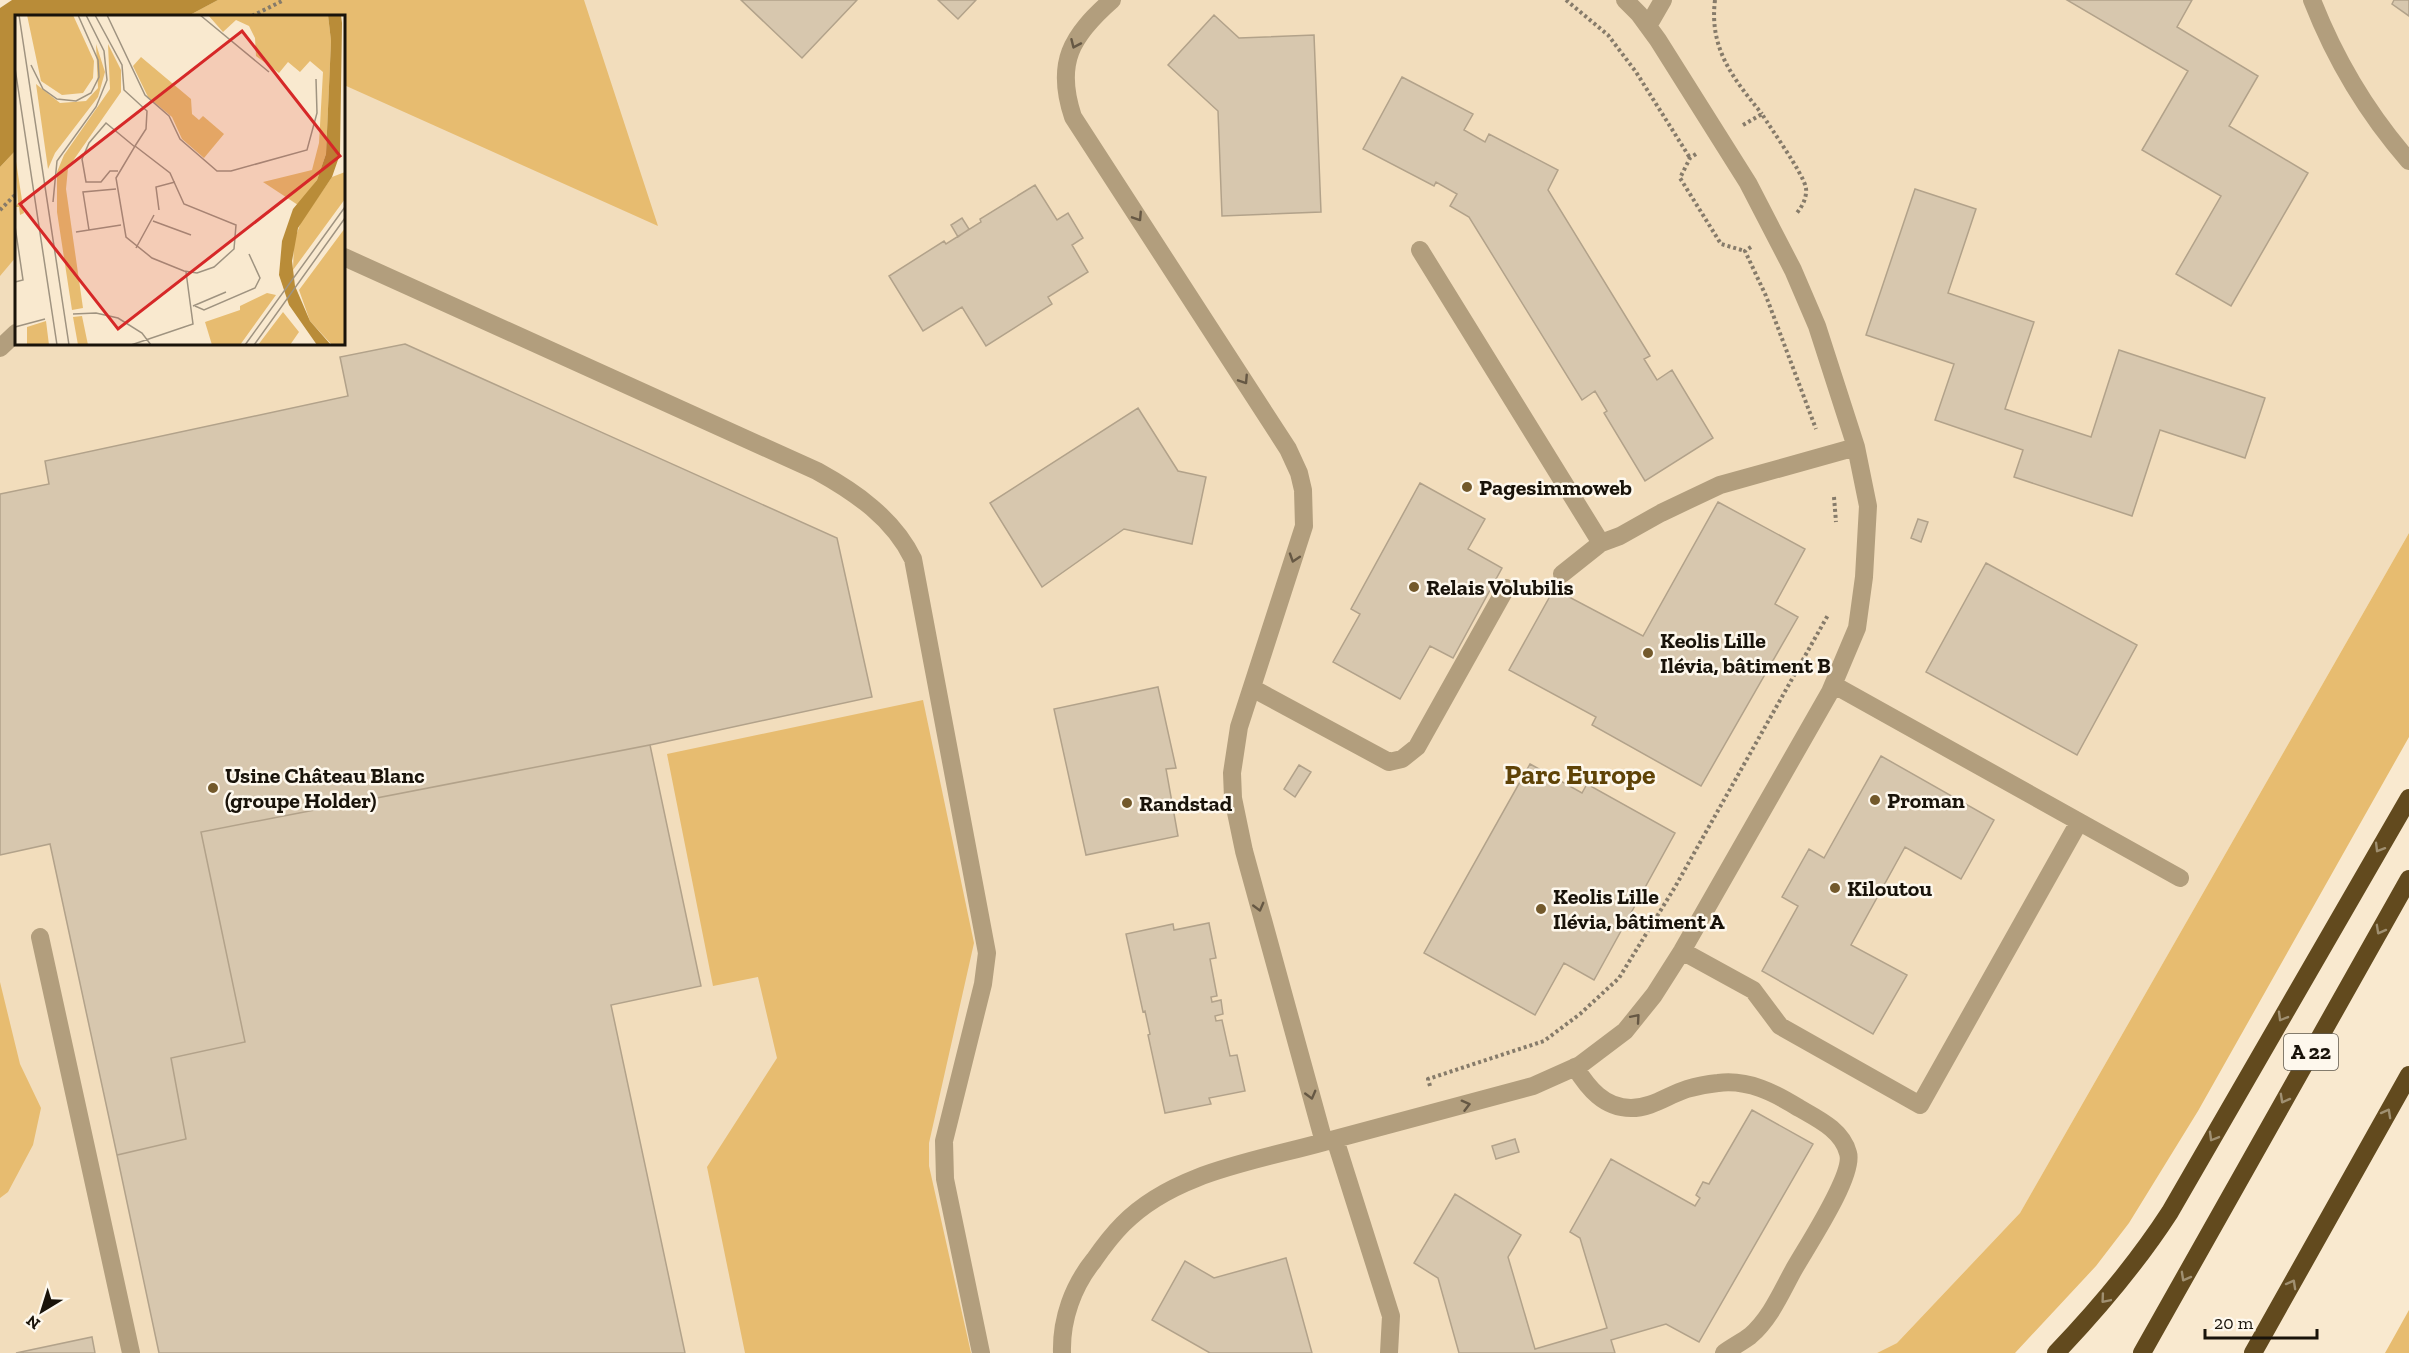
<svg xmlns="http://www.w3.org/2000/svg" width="2409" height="1353" font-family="'Zilla Slab',serif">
	<rect width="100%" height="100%" fill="#f9e9cf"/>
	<path fill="#f2ddbc" d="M218 0H2409V533L2020 1213 1897 1343 1877 1353H0V167L16 150V344H344V16H188Z"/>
	<path fill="#e7bc70" d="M218 0H584L658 226 344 85V16H188Z
		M16 150V257L0 276V167Z
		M2409 533V737L2198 1111 2129 1223 2096 1266 2015 1353H1877L1897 1343 2020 1213Z
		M923 700 974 943 929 1143V1166L971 1353H745L707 1167 777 1058 758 977 713 986 667 754Z
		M0 982 20 1064 41 1108 33 1145 8 1192 0 1198Z
		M2409 1310V1353H2385Z"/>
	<path fill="#b98c38" d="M12 0H218L188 16H16V150L0 167V8Z"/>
	<path fill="#d7c7ae" stroke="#b2a28a" stroke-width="1.5" d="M741 0H857L802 58Z
		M938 0H976L958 19Z
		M2067 0H2192L2177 27 2258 76 2229 126 2308 173 2231 306 2176 274 2221 196 2142 150 2188 71Z
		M2394 0H2409V16L2392 4Z
		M1214 15 1239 38 1314 35 1321 212 1222 216 1218 111 1168 65Z
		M1402 77 1473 114 1464 130 1485 142 1489 134 1558 170 1548 190 1650 356 1644 359 1657 380 1672 370 1713 438 1645 481 1604 413 1607 411 1595 391 1582 400 1469 217 1450 206 1457 194 1436 182 1434 186 1363 149Z
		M1035 185 1057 220 1068 213 1083 238 1072 245 1088 272 1048 297 1052 304 986 346 962 307 923 331 889 276 944 241 946 244 981 222 980 219Z
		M1915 189 1976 209 1948 293 2034 322 2005 409 2091 437 2119 350 2265 398 2245 458 2160 430 2132 516 2014 477 2023 450 1935 420 1954 364 1866 335Z
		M962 218 969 229 958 237 951 225Z
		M405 344 837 538 872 697 650 745 201 832 245 1042 171 1058 186 1139 117 1155 50 844 0 855V494L49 484 45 461 348 396 340 357Z
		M1138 408 1178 471 1206 477 1192 544 1124 529 1042 587 990 503Z
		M1420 483 1485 519 1468 549 1502 568 1453 658 1430 646 1400 699 1333 662 1360 614 1351 609Z
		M1718 502 1805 549 1775 604 1798 617 1701 786 1592 725 1596 717 1509 670 1554 589 1643 636Z
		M1918 519 1928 522 1921 542 1911 538Z
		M1986 563 2137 645 2077 755 1926 672Z
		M1158 687 1176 768 1166 769 1178 836 1086 855 1054 709Z
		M650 745 701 986 611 1005 685 1353H159L117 1155 186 1139 171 1058 245 1042 201 832Z
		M1881 756 1994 820 1961 879 1905 847 1851 945 1907 975 1873 1034 1762 971 1798 906 1782 897 1809 849 1824 858Z
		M1530 764 1582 793 1587 784 1675 833 1594 980 1564 963 1535 1015 1424 953Z
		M1299 765 1311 772 1295 797 1284 789Z
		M1209 923 1216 958 1210 959 1217 996 1211 997 1212 1002 1221 1000 1223 1014 1215 1016 1216 1021 1222 1020 1230 1056 1237 1055 1245 1091 1209 1098 1211 1104 1165 1113 1148 1035 1150 1034 1145 1011 1143 1012 1126 934 1173 924 1174 930Z
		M1752 1110 1813 1144 1699 1342 1666 1324 1611 1340 1615 1353H1459L1438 1278 1414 1263 1455 1194 1521 1235 1508 1257 1535 1349 1607 1328 1580 1238 1570 1232 1611 1159 1695 1206 1700 1198 1696 1195 1703 1182 1709 1184Z
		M1515 1139 1519 1152 1496 1159 1492 1146Z
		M1286 1258 1312 1353H1210L1152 1320 1185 1261 1214 1278Z
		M92 1337 95 1353H16Z"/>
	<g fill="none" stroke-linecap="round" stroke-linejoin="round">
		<path stroke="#867b6a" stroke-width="4" stroke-dasharray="3 3" stroke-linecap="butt" d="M1566 0 1608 35 1636 72 1690 158
			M1715 0C1709 49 1733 78 1762 114
			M252 16 284 0
			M1743 125 1762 114C1771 129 1803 173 1806 188 1807 198 1802 207 1796 214
			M1696 154 1690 158 1680 178 1721 244 1745 251
			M0 210 16 194
			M1751 247 1745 251 1766 296 1816 429
			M1834 497 1836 522
			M1430 1086 1428 1079 1544 1041 1580 1014 1619 978 1675 887 1828 615"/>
		<path stroke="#b29e7d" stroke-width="18" d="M1112 0C1071 36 1055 63 1073 117L1288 449 1299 473 1303 490 1304 526 1239 727 1232 773 1233 798 1244 851 1324 1142 1533 1086 1580 1065 1625 1031 1654 995 1682 951 1830 692 1857 628 1864 577 1868 506 1856 447 1817 326 1793 270 1748 183 1658 40 1639 14 1625 0
			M2312 0C2335 59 2367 113 2409 161
			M1648 26 1663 0
			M1420 250 1601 543
			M344 257 817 471C855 492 893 518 913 559L987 953 983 984 944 1141 945 1179 981 1353
			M0 348 16 333
			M1562 574 1601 543 1620 536 1661 513 1720 485 1856 447
			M1834 685 2180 878
			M1252 688 1389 762 1402 759 1417 747 1506 588
			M40 937 131 1353
			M1682 951 1753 990 1780 1026 1920 1105 2079 822
			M1575 1067C1588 1088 1604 1108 1631 1108 1652 1108 1668 1095 1687 1089 1697 1086 1708 1084 1718 1083 1748 1079 1775 1093 1799 1108 1818 1119 1842 1130 1848 1153 1855 1175 1805 1249 1793 1271 1781 1293 1770 1319 1750 1336 1742 1342 1732 1347 1724 1353
			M1335 1139 1391 1316 1389 1353
			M1062 1353C1061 1319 1073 1286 1094 1260 1103 1247 1112 1235 1123 1224 1174 1172 1256 1161 1324 1142"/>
		<path stroke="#624a1e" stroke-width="18" d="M2056 1353C2098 1309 2137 1263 2170 1212L2409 798
			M2142 1353 2409 879
			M2253 1353 2409 1075"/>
	</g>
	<defs><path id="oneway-chevron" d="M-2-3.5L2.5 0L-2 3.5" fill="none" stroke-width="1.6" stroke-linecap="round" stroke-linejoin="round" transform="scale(1.5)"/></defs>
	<g stroke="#665844">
		<use href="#oneway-chevron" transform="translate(1075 44) rotate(114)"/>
		<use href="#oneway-chevron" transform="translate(1138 217) rotate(57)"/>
		<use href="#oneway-chevron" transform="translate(1244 380) rotate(57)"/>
		<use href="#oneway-chevron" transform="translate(1294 558) rotate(108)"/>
		<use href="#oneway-chevron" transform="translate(1259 907) rotate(75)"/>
		<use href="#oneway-chevron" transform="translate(1636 1018) rotate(-49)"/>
		<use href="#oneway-chevron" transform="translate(1311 1095) rotate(75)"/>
		<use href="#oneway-chevron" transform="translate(1466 1105) rotate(-15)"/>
	</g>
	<g stroke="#a09071">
		<use href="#oneway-chevron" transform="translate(2379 848) rotate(121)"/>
		<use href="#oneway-chevron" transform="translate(2380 930) rotate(119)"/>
		<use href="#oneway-chevron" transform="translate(2282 1017) rotate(120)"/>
		<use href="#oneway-chevron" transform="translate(2284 1099) rotate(119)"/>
		<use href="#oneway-chevron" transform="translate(2387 1113) rotate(-61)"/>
		<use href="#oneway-chevron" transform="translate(2213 1137) rotate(120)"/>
		<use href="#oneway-chevron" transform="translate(2185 1277) rotate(119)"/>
		<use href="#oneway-chevron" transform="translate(2292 1284) rotate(-61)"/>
		<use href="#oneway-chevron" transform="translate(2105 1299) rotate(130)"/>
	</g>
	<g fill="#73592b" stroke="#fef8ed" stroke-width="2">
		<circle cx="1467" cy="487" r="6"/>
		<circle cx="1414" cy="587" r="6"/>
		<circle cx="1648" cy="653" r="6"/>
		<circle cx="213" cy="788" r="6"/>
		<circle cx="1875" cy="800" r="6"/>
		<circle cx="1127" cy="803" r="6"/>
		<circle cx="1835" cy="888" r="6"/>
		<circle cx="1541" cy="909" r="6"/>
	</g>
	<g text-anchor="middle" stroke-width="5" stroke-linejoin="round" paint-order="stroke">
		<rect fill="#fef8ed" stroke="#5e584e" stroke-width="1.5" x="2284" y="1034" width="54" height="36" rx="4.5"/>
		<g font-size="21" font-weight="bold" fill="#19130a">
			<text x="2311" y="1059">A 22</text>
		</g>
		<g font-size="22" font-weight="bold" fill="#19130a" stroke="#fef8ed" text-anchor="start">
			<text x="1479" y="495">Pagesimmoweb</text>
			<text x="1426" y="595">Relais Volubilis</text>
			<text x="1660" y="648">Keolis Lille<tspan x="1660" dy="25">Ilévia, bâtiment B</tspan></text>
			<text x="225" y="783">Usine Château Blanc<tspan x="225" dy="25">(groupe Holder)</tspan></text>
			<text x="1887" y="808">Proman</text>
			<text x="1139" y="811">Randstad</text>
			<text x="1847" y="896">Kiloutou</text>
			<text x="1553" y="904">Keolis Lille<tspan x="1553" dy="25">Ilévia, bâtiment A</tspan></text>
		</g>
		<g font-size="28" font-weight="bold" fill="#5f4307" stroke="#fef8ed">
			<text x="1580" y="784">Parc Europe</text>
		</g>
	</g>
	<g transform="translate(15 15)">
		<rect width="330" height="330" fill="#f9e9cf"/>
		<path d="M12 0H58L79 46 78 63 68 78 47 80 26 66ZM193 0H313L316 26 311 139 302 165 283 190 248 167 297 155 304 128 308 57 295 46 285 57 273 47 264 58 241 41 240 23 234 11 221 5 208 17ZM81 29 90 57 83 82 40 138 33 154 21 69 45 88 71 86 83 73ZM93 29 106 55V77L53 153 51 174 68 293 57 295 42 197V157L49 140 95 74ZM126 42 176 84 177 99 184 105 188 101 209 119 189 143 167 124 157 102 133 82 118 51ZM0 140 9 198 5 200 4 192H0L3 188ZM330 157V184L278 255 279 226 286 207 317 162ZM330 213V330H317L295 306 284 275ZM252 278 261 280 225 330H197L190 307 225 295V291ZM268 297 284 317 275 330H243ZM67 301 73 330H63L58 302ZM31 306 34 330H12V312Z" fill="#e7bc70"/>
		<path d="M313 0H326L327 8 325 139 317 162 283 213 277 246 280 271 295 306 316 330H302L274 290 264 260 267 226 278 194 302 165 311 139 316 26Z" fill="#b98c38"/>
		<path fill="none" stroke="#9f9380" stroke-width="1.5" d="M4 0 54 330M80 0 107 50 109 75 132 96 131 114 120 131M92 0 130 80 154 101 165 124 202 156H216L292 135 302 98 301 64M185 0 254 57M16 50 28 74 42 84 61 86 76 78 84 62 83 45 63 0M0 53 42 330M120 131 155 158 169 189 221 210 219 234 199 252 182 258 169 256 137 243 111 222 101 163ZM103 156H95L86 167H71L67 144 74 128 91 108 120 132M38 187 42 146 81 92 92 65 89 36 71 0M144 195 141 172 160 167M138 206 176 220M0 211 8 265 0 267M74 215 68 177 101 174M61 217 106 210M121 233 139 200M178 291 211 277M180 291 189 295 240 273 245 263 234 239M58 299 81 298 103 303 127 318 136 330M0 312 30 304M116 330 178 309 171 257M230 330 330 192M239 330 330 203"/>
		<path fill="#d62828" fill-opacity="0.15" stroke="#d62828" stroke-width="3" d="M227 16 325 141 103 314 5 189Z"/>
		<rect width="330" height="330" fill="none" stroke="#19130a" stroke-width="3"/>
	</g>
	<g transform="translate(42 1311) rotate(218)" stroke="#fef8ed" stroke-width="4.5" paint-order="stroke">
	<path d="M0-4.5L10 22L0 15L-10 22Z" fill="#19130a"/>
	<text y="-9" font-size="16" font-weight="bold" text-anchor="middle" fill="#19130a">N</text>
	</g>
	<path d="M2205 1329v9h112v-9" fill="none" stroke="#19130a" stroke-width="3"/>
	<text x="2214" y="1329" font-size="18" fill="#19130a" stroke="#fef8ed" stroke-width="4.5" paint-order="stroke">20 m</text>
</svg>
